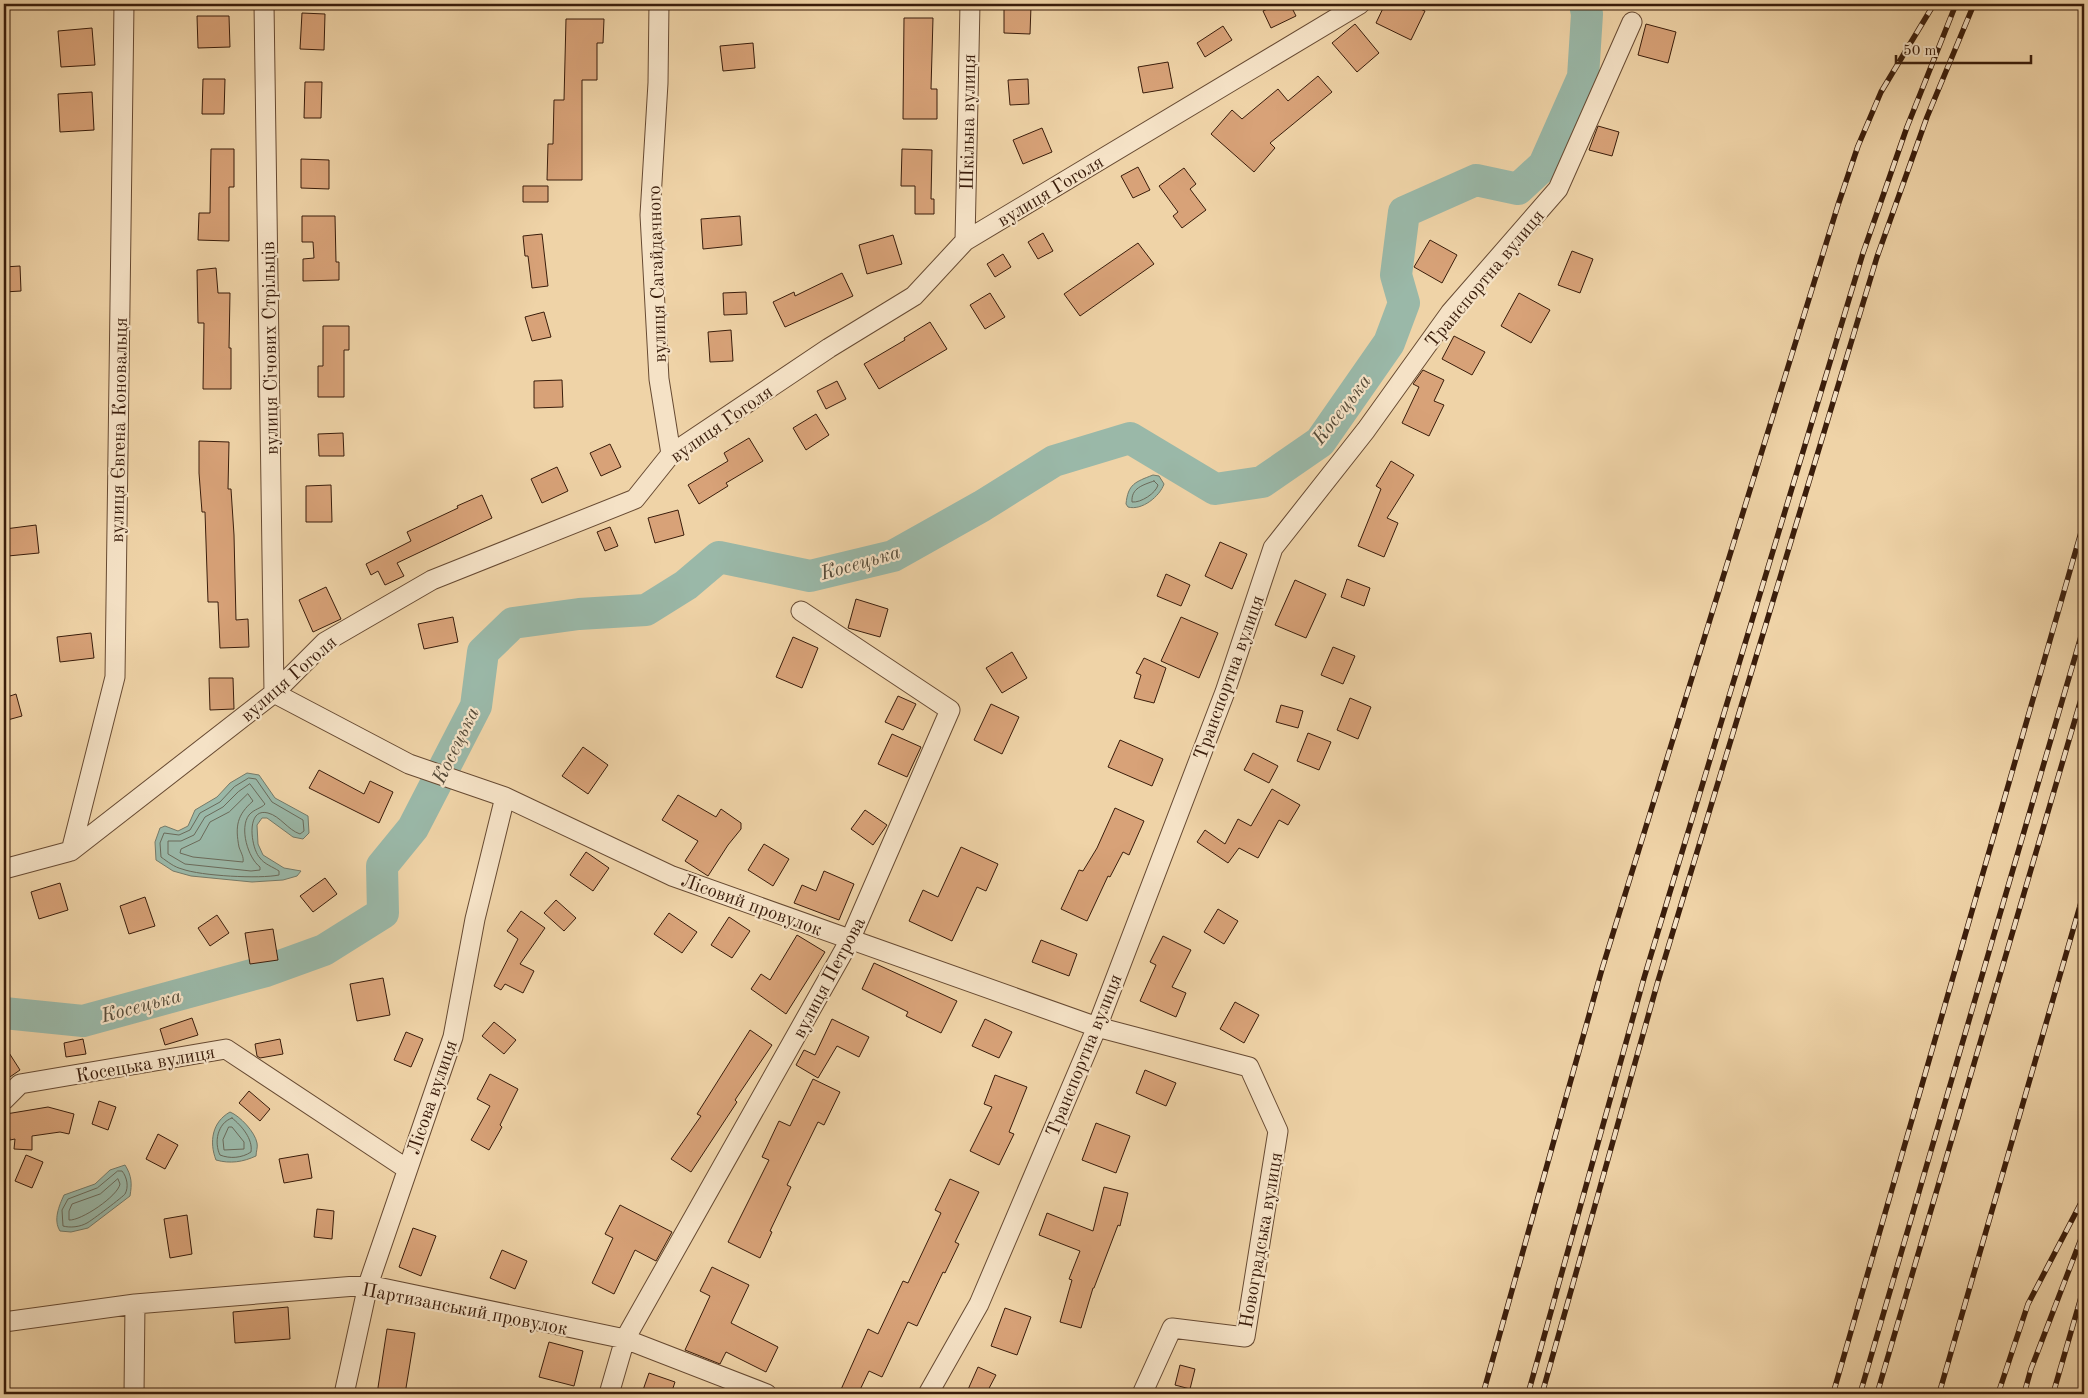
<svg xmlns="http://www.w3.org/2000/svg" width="2088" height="1398" font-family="'Old Standard TT',serif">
	<rect width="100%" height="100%" fill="#efd3a7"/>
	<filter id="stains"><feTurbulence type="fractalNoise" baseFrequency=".004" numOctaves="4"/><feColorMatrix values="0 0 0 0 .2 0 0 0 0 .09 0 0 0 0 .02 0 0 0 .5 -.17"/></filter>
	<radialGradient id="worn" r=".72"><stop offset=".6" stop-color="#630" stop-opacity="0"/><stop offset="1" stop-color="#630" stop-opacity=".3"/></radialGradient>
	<path fill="#9ab8a8" stroke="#747a69" d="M1153 475 1159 476 1164 484C1160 496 1142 511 1128 507L1126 504C1128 484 1135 482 1153 475Z
		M247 773 259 775 275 798 308 816 309 833 303 839 293 837 267 818H262L257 825 258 844 263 855 284 868 301 871 297 876 283 880 252 882 191 876 173 871 156 860 155 842 160 828 165 826 178 831 188 826 195 810 217 797 230 783Z
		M230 1112C240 1116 255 1132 257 1143 258 1147 256 1152 256 1156 243 1162 230 1164 216 1160 209 1142 212 1122 230 1112Z
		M125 1165C132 1176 132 1184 130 1196L88 1228 71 1232 60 1231C53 1220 59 1206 64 1195L95 1184 110 1170Z"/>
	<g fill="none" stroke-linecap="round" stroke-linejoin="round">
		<path stroke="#6a6a5a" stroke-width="1" d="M1154 481 1158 485C1156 493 1141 503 1132 502 1131 488 1143 485 1154 481Z
			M249 778 256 779 272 802 303 820 304 831 300 834C288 830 280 816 268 813 245 807 251 849 260 858 264 864 273 867 279 871V875C260 879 201 876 182 869 174 867 168 862 161 857L160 843 164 833 179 835 190 830 200 813 220 802 234 787Z
			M250 784 265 804C262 808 254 809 249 815 239 828 248 858 260 867V870L251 871 185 864 168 854V841H181L194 835 205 817 223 807 238 792Z
			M248 794 253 801C237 815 235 826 239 847 241 853 244 857 243 862L193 857 180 853 181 849 200 840 210 822 229 812Z
			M232 1118C242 1126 253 1139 251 1152 242 1158 230 1159 220 1155 214 1143 217 1123 232 1118Z
			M229 1127H232L244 1142V1149L224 1150 223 1140Z
			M118 1171H122C127 1177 129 1187 125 1194 124 1196 91 1221 87 1223 80 1227 70 1228 63 1226L62 1210 68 1199 97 1188Z
			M118 1179 120 1184C118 1196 81 1221 69 1220V1211L72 1204 100 1194Z"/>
		<path stroke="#9ab8a8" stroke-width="32" d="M4 1013 83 1021 266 971 324 950 383 913 382 866 413 828 476 706 483 652 513 623 579 614 646 610 686 585 719 557 810 576 893 556 982 506 1054 461 1130 438 1215 489 1262 482 1320 442 1389 343 1404 303 1396 275 1404 212 1476 180 1518 189 1544 165 1583 77 1587 14 1585 4"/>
	</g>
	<path fill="#d8a278" stroke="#3a1d0b" d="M1278 4H1290L1296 16 1271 28 1263 11Z
		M1385 4H1408L1425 11 1411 40 1376 23Z
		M1004 5 1031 6 1030 34 1004 33Z
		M302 13 325 14 324 50 300 49Z
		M197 16H229L230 47 198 48Z
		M904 18H933L931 89H937V119H903Z
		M566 19H604L603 43H597V80H582V180H547L548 144H553L554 100H564Z
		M1355 24 1379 53 1357 72 1332 43Z
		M1646 24 1676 32 1668 63 1638 55Z
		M1223 26 1232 40 1205 57 1197 43Z
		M92 28 95 65 61 67 58 31Z
		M753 43 755 68 723 71 720 46Z
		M1168 62 1173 88 1143 93 1138 67Z
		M1318 76 1332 92 1270 143 1275 148 1254 172 1211 134 1232 110 1242 119 1278 89 1288 101Z
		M203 79H225L224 114H202Z
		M1028 79 1029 104 1010 105 1008 80Z
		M305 82H322L321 118H304Z
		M92 92 94 130 60 132 58 94Z
		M1598 126 1619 132 1612 156 1589 150Z
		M1042 128 1052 152 1023 164 1013 140Z
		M211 149H234V187H229V241L198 240 199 213H210Z
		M902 149 932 150 931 199H934V214H915V186H901Z
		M301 159 329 160V189L301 188Z
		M1138 167 1150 190 1133 198 1121 176Z
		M1184 168 1196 184 1190 189 1206 210 1182 228 1173 216 1178 212 1159 186Z
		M523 186H548V202H523Z
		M302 216H335L336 262H339V280L303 281V259L314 258 313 242H302Z
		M740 216 742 245 703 249 701 219Z
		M1043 233 1053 251 1038 259 1028 242Z
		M542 234 548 286 532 288 528 256H525L523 236Z
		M893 235 902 264 867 274 859 245Z
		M1430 240 1457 255 1442 283 1414 267Z
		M1138 243 1154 264 1080 316 1064 294Z
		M1572 251 1593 259 1580 293 1558 285Z
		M1003 254 1011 267 995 277 987 264Z
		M20 266 21 291 4 292V267Z
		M216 268 218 293H230L229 348H231V389H203L204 323H198L197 270Z
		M842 273 853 296 785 327 773 302 794 292 795 296Z
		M746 292 747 314 724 315 723 293Z
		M990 293 1005 317 985 329 970 305Z
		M1519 293 1550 310 1531 343 1501 326Z
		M544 312 551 337 532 341 525 317Z
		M930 322 947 349 879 389 864 364 905 340 904 338Z
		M323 326H349V350H344V397H318V366H323Z
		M731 330 733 361 710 362 708 332Z
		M1454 336 1485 352 1472 375 1442 359Z
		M1423 370 1444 380 1434 401 1444 405 1429 436 1402 423 1419 387 1413 384Z
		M562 380 563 407 534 408V381Z
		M837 381 846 399 826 409 817 391Z
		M816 414 829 435 806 450 793 428Z
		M343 433 344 456H319L318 434Z
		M749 438 763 461 726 483 728 486 699 504 688 485 728 461 724 453Z
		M199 441 229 442 228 489H231L234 535 236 620 248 619 249 647 220 648 218 602H208L205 512H202L199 473Z
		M610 444 621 467 601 476 590 453Z
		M1391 461 1414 475 1387 518 1398 523 1384 557 1358 546 1381 489 1376 486Z
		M557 467 568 491 542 503 531 479Z
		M331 485 332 522H306V486Z
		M482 495 492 518 397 563 404 576 385 585 378 571 371 575 366 564 411 541 407 532 458 508 457 506Z
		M678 510 684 535 655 543 648 518Z
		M36 525 39 553 8 556 5 529Z
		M610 527 618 546 605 551 597 532Z
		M1220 542 1247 554 1232 589 1205 576Z
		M1166 574 1190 585 1181 606 1157 596Z
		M1347 579 1370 588 1364 606 1341 597Z
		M1295 580 1326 594 1306 638 1275 625Z
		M326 587 341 619 313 632 299 600Z
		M856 599 888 609 880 637 848 628Z
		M453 617 458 642 424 649 418 624Z
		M1181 617 1218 633 1199 678 1161 661Z
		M91 633 94 658 60 662 57 637Z
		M793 637 818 648 802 688 776 677Z
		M1333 647 1355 656 1343 684 1321 675Z
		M1012 652 1027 678 1002 693 986 668Z
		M1144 658 1166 668 1154 703 1134 698 1141 675 1136 673Z
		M209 678H233L234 709 210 710Z
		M16 694 22 716 4 721V698Z
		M898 696 916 704 903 730 885 722Z
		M1350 698 1371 707 1358 739 1337 730Z
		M991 704 1019 717 1002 754 974 740Z
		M1281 705 1303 711 1298 728 1276 722Z
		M1308 733 1331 742 1319 770 1297 761Z
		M892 734 921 747 907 777 878 764Z
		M1120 740 1163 759 1152 786 1108 767Z
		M583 747 608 765 588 794 562 776Z
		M1253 753 1278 766 1269 783 1244 770Z
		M319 770 364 794 370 781 393 792 379 823 309 788Z
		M1272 789 1300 805 1288 825 1279 820 1258 858 1239 848 1228 863 1197 842 1205 830 1225 844 1238 819 1251 826Z
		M678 795 716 817 721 809 741 823V829L728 845 708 876 685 861 698 841 662 820Z
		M1115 808 1144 821 1129 855 1123 852 1110 877 1108 876 1087 921 1061 909 1079 870 1083 871 1097 848Z
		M865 810 887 825 873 845 851 829Z
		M764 844 789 859 773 886 748 870Z
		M961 847 998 864 986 891 977 887 952 941 909 921 923 890 938 897Z
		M586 852 609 868 593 891 570 875Z
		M824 871 854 884 839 920 794 903 802 885 816 891Z
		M325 878 337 894 313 912 300 896Z
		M60 883 68 910 39 919 31 892Z
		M145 897 155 926 129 934 120 906Z
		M556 900 576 918 564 931 544 913Z
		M1218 909 1238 921 1224 944 1204 932Z
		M521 911 545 928 520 964 534 971 523 993 505 984 501 990 494 986 518 939 507 931Z
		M669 913 697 932 682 953 654 934Z
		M217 915 229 933 210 946 198 928Z
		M729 917 750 931 732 958 711 945Z
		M273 929 278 960 250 964 245 933Z
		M797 935 825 952 786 1014 751 989 761 974 770 980Z
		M1163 936 1191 950 1172 987 1186 993 1176 1017 1140 1001 1156 965 1150 962Z
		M1041 940 1077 954 1069 976 1032 962Z
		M874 963 957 1001 941 1033 906 1016 908 1012 862 989Z
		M383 978 390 1015 357 1021 350 984Z
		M1235 1002 1259 1015 1244 1043 1220 1029Z
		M192 1018 198 1035 165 1045 160 1029Z
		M832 1019 869 1037 859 1057 837 1046 818 1078 796 1065 804 1050 815 1055Z
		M985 1019 1012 1032 999 1058 972 1046Z
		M494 1022 516 1040 504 1054 482 1036Z
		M750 1030 772 1045 735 1100 737 1102 691 1172 671 1159 701 1116 697 1114Z
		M406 1032 423 1039 411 1067 394 1060Z
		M83 1039 86 1054 66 1057 64 1043Z
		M280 1039 283 1054 260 1058 257 1056 255 1044Z
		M4 1045 20 1070 4 1081Z
		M1145 1070 1176 1083 1166 1106 1136 1093Z
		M490 1074 518 1089 500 1125 502 1127 489 1150 471 1140 490 1106 477 1099Z
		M995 1075 1027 1087 1009 1132 1014 1134 999 1165 970 1151 992 1107 984 1104Z
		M813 1079 840 1092 824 1125 818 1122 787 1185 791 1187 770 1231 772 1232 760 1258 728 1242 769 1160 762 1157 779 1121 790 1126Z
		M249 1091 270 1109 260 1121 239 1103Z
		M99 1101 116 1107 108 1130 92 1124Z
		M48 1107 74 1114 69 1134 60 1132 32 1136V1150L14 1149 15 1139 10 1140 6 1114Z
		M1096 1123 1130 1136 1116 1173 1082 1160Z
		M158 1134 178 1145 165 1169 146 1159Z
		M308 1154 312 1178 284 1183 279 1159Z
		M26 1155 43 1162 32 1188 15 1181Z
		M950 1179 979 1192 955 1242 959 1244 945 1273 943 1272 917 1326 908 1322 882 1377 869 1371 858 1394H839L868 1329 878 1334 903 1281 908 1283 941 1213 935 1210Z
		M1104 1187 1128 1193 1120 1226 1118 1225 1094 1288H1093L1081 1328 1060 1322 1072 1280 1069 1279 1080 1251 1039 1235 1047 1213 1093 1231Z
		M620 1205 672 1232 656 1261 635 1250 614 1294 592 1283 613 1238 605 1234Z
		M317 1209 334 1211 332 1239 314 1237Z
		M187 1215 192 1254 170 1258 164 1219Z
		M413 1228 436 1236 421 1276 399 1267Z
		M502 1250 527 1261 515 1289 490 1278Z
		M712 1267 749 1285 731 1323 778 1347 766 1372 726 1352 720 1364 685 1350 710 1296 700 1291Z
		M288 1307 290 1339 235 1343 233 1312Z
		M1005 1308 1031 1317 1017 1355 991 1346Z
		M387 1329 415 1333 405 1394H377Z
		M549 1342 583 1351 574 1386 539 1377Z
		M1180 1365 1195 1369 1190 1389 1175 1385Z
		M978 1367 996 1375 986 1394H966Z
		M649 1373 675 1382 671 1394H656L643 1390Z"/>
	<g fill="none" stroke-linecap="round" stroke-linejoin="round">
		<g stroke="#674a32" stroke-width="21">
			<path id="minor" d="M264 4 274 693 409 764 505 797 672 876 1097 1027 1249 1067 1278 1131 1245 1337 1172 1328 1142 1394
				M659 4 658 83 650 215 659 379 671 454
				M965 241 970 4
				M71 851 115 677 124 4
				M4 869 71 851 274 693 325 642 432 580 635 499 671 454 829 348 914 296 965 241 1360 4
				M4 1100 20 1084 226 1049 407 1169
				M4 1322 135 1304 368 1285 625 1339 767 1394
				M134 1394 135 1304
				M344 1394 368 1285 453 1037 475 919 505 797
				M609 1394 625 1339 850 940 950 710 801 611
				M928 1394 979 1304 1097 1027 1225 692 1273 548 1366 430 1450 313 1558 189 1632 22"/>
		</g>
		<use href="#minor" stroke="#f5e2c6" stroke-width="19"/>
		<g stroke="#3a1d0b" stroke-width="5.5">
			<path id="rail" d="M1483 1394 1602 969 1838 205 1858 146 1881 92 1934 4
				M1528 1394 1644 978 1863 253 1907 127 1956 4
				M1542 1394 1658 981 1877 257 1927 117 1974 4
				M1833 1394 2084 522
				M1860 1394 2084 626
				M1877 1394 2084 689
				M1939 1394 2084 892
				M1998 1394 2028 1304 2084 1197
				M2024 1394 2031 1369 2084 1231
				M2053 1394 2084 1287"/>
		</g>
		<use href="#rail" stroke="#f5e2c6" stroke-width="4" stroke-dasharray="11" stroke-linecap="butt"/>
	</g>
	<g text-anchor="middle" stroke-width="4.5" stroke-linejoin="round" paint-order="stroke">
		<g font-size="19" fill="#3a1d0b" stroke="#f5e2c6">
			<text transform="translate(967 122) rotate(-89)" y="7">Шкільна вулиця</text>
			<text transform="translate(1050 190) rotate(-31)" y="7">вулиця Гоголя</text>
			<text transform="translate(656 274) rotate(-92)" y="7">вулиця Сагайдачного</text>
			<text transform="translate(1484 278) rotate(-50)" y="7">Транспортна вулиця</text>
			<text transform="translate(269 348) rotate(-91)" y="7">вулиця Січових Стрільців</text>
			<text transform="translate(721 423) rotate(-35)" y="7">вулиця Гоголя</text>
			<text transform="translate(118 430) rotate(-89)" y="7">вулиця Євгена Коновальця</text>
			<text transform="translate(1228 677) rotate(-70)" y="7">Транспортна вулиця</text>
			<text transform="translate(288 678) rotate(-41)" y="7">вулиця Гоголя</text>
			<text transform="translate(752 904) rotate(20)" y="7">Лісовий провулок</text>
			<text transform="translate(828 977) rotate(-62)" y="7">вулиця Петрова</text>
			<text transform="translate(1083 1055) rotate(-68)" y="7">Транспортна вулиця</text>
			<text transform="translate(145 1063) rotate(-10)" y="7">Косецька вулиця</text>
			<text transform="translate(431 1097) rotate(-71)" y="7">Лісова вулиця</text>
			<text transform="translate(1260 1240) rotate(-80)" y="7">Новоградська вулиця</text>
			<text transform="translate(465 1308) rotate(11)" y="7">Партизанський провулок</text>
		</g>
		<g font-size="20" font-style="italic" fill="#574c3a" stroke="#f5e2c6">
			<text transform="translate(1341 409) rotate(-52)" y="7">Косецька</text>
			<text transform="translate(860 562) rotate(-16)" y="7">Косецька</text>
			<text transform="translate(455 745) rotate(-64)" y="7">Косецька</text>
			<text transform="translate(141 1005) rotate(-15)" y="7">Косецька</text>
		</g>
	</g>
	<rect width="2088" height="1398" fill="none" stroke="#efd3a7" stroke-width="20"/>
	<rect x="5" y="5" width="2078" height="1388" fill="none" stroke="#3a1d0b" stroke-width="2.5"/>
	<rect x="10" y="10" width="2068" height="1378" fill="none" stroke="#3a1d0b"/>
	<path d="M1896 55v8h135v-8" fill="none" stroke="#3a1d0b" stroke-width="2.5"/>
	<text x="1903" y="55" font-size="15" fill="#3a1d0b" stroke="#f5e2c6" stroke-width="4" paint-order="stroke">50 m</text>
	<rect width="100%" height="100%" filter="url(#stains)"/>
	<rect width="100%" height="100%" fill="url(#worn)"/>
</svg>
